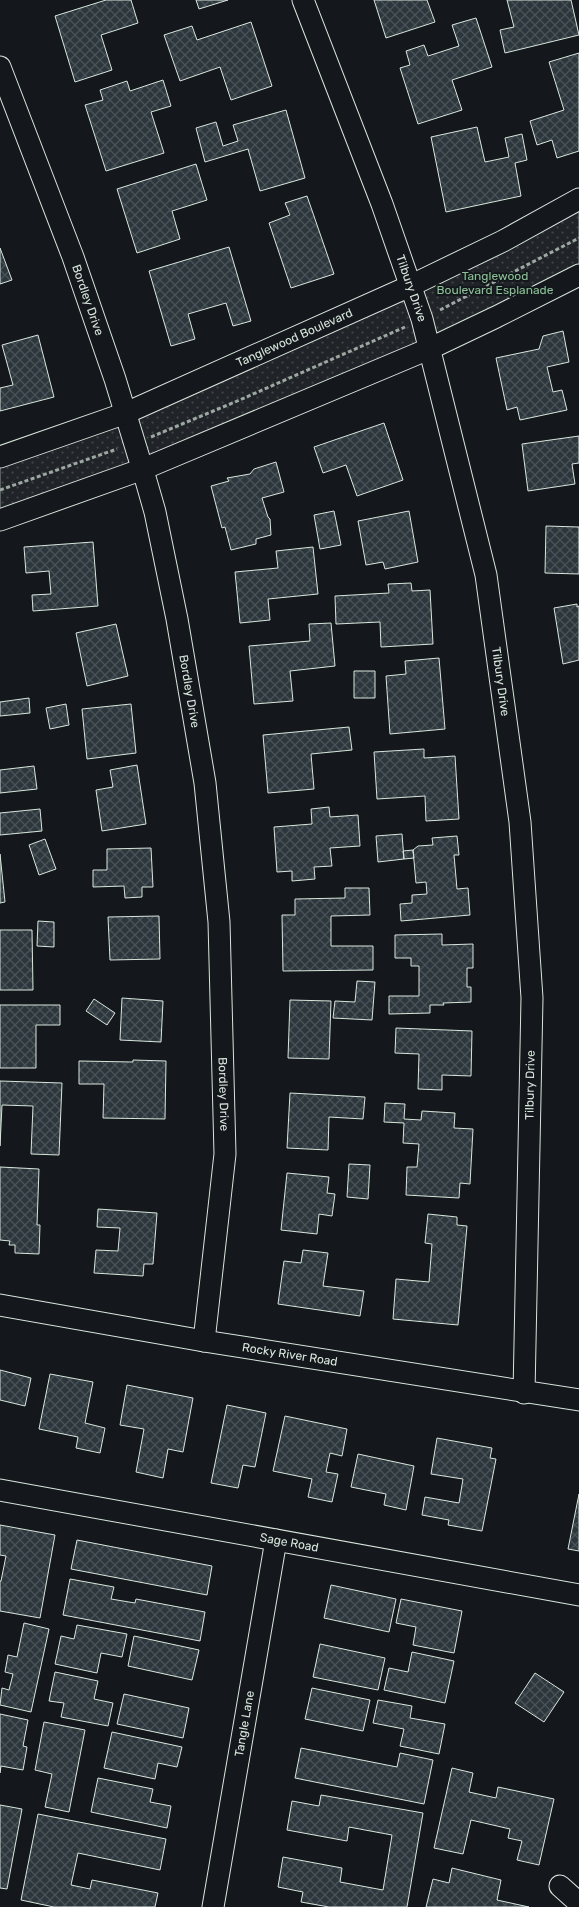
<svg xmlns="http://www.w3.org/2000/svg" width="579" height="1907" font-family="Rubik,sans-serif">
	<defs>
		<pattern id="park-dots" width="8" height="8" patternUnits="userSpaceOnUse" patternTransform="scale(1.25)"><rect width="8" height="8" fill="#202428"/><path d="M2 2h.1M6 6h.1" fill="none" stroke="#404447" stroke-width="1.8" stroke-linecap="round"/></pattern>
		<pattern id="building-cross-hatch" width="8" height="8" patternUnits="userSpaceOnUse" patternTransform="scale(1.25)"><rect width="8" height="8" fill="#2c363c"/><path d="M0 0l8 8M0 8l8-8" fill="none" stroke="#4a5358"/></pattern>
	</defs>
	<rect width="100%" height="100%" fill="#14181c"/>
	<path fill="url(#park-dots)" stroke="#939e99" d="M579 208V268L509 305 278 407 0 514V464Z"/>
	<path fill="url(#building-cross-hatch)" stroke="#d8e6dc" d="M106 0H131L138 23 101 35 112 70 75 82 55 16Z
		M196 0H228L199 9Z
		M374 0H427L435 22 386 38Z
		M507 0H571L579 35 505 53 500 30 514 27Z
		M476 18 492 67 452 80 462 110 418 124 400 68 410 65 406 51 424 45 428 56 459 46 452 25Z
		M251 22 272 86 231 100 220 67 180 81 164 35 192 26 197 40Z
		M579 53V151L557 158 552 140 537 145 530 121 564 110 549 62Z
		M163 80 171 106 151 112 164 153 106 171 85 105 103 100 100 90 127 81 130 91Z
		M286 110 305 178 260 191 248 149 205 162 196 128 216 122 223 146 238 141 233 125Z
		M477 127 485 162 509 157 505 138 522 134 527 160 515 163 521 196 446 212 431 137Z
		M196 164 207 200 172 211 180 239 137 253 117 189Z
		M307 196 334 274 291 288 269 223 290 215 285 203Z
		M229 247 251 321 233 326 226 303 188 314 195 339 171 346 149 271Z
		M0 248 12 280 0 284Z
		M563 331 569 362 547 367 553 392 562 390 567 410 520 420 517 407 507 410 496 358 539 349 543 336Z
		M38 335 54 397 0 411V388L13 385 2 345Z
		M384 423 403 480 357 496 346 465 323 473 314 447Z
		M579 436V463L572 464 575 484 528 491 522 444Z
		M276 462 284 492 262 498 268 517 270 519 271 535 256 539V544L231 550 225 527 222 528 211 486 229 481 227 478 250 474 254 469Z
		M334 511 341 545 320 549 314 515Z
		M409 511 418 562 385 569 383 562 366 565 358 521Z
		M546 526 579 527V574L545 573Z
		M93 542 98 606 33 611 32 595 51 594 49 571 26 573 24 547Z
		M313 547 318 594 268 599 270 620 240 623 235 572 278 568 276 551Z
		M411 583 412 591 430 590 433 644 381 647 380 622 336 624 335 596 389 593 388 584Z
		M577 604V607L579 606V660L563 664 554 608Z
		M331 623 335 666 290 671 293 701 254 704 249 646 310 641 309 624Z
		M116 624 128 676 87 686 76 633Z
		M439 658 445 729 390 734 386 676 406 674 405 661Z
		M354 671H375V698H354Z
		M29 698 30 713 0 716V702Z
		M66 704 69 725 50 729 46 708Z
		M131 704 136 753 87 759 82 709Z
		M349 727 352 750 311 754 314 789 268 793 263 735Z
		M424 749V758L455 756 459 819 426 821 425 796 377 799 374 752Z
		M137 765 146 824 102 831 96 790 113 787 110 770Z
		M34 766 37 789 0 793V770Z
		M329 807 330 817 358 815 360 846 330 848 332 866 314 867 315 879 292 881V871L277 872 274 827 312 824 311 809Z
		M40 809 42 831 0 835V813Z
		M402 834 404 859 378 862 376 836Z
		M457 836 459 855H454L457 889 468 888 470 915 401 921 400 904 412 903V895L427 894 426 882 416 883 413 850 418 846 433 845 432 838Z
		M45 839 56 869 39 875 29 845Z
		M151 848 153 887H142V897L125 898 124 886 93 887V870H107V849Z
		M413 850 414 858 404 859 403 851Z
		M0 854 5 902 0 903Z
		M345 888H369L370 915 331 916V946H373V970L283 971 282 915H295V899L345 898Z
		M159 916 160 959 110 960 108 917Z
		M38 921 54 922V947L37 946Z
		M0 930H32L33 990H0Z
		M442 934V945L473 944V968H467V987H471V1002L443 1003 444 1005H430V1013L389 1014V996H419V966H411V958H395V935Z
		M357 981 375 982 372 1020 333 1018 335 1001 355 1002Z
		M122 998 163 1001 161 1042 120 1040Z
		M94 999 115 1013 107 1025 86 1011Z
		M290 1000 331 1001 329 1059 288 1058Z
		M0 1005H60V1025H36V1068H0Z
		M396 1028 472 1031 471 1076 442 1075V1090L418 1089 419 1054 395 1053Z
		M133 1060 166 1061 165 1119 103 1118 104 1084H79V1061L133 1062Z
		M0 1081 62 1083 59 1155 31 1154 33 1106 2 1105 0 1146Z
		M290 1093 365 1097 363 1119 329 1117 328 1150 287 1148Z
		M385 1103 405 1104 404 1119 421 1120 422 1111 455 1113 454 1128 473 1129 470 1184 460 1183 459 1198 406 1195 407 1167H417L419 1144 403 1143 404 1123 384 1122Z
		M349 1164 370 1165 368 1199 347 1197Z
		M0 1167 39 1169 37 1225H40L39 1254 15 1253V1245H9L10 1241 0 1240Z
		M287 1173 329 1177 327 1193 335 1194 332 1216 319 1214 317 1234 281 1230Z
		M98 1209 157 1213 153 1264H144L143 1276 94 1273 96 1250 118 1251 120 1228 97 1227Z
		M428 1214 457 1217V1225L467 1226 458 1325 393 1319 396 1279 429 1282 432 1244 425 1243Z
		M303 1250 328 1253 323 1286 364 1291 360 1316 278 1304 284 1261 301 1263Z
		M0 1370 31 1378 25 1406 0 1400Z
		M50 1374 93 1382 85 1423 105 1428 100 1453 76 1448 78 1437 39 1429Z
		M127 1385 193 1398 183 1452 168 1449 163 1478 136 1472 144 1429 120 1425Z
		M227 1405 266 1413 255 1467 243 1465 238 1488 211 1483Z
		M285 1416 347 1429 342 1456 330 1453 326 1472 338 1474 332 1502 308 1497 312 1479 273 1471Z
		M437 1438 492 1448 490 1458 496 1459 482 1531 448 1525 449 1520 422 1515 425 1497 459 1503 463 1479 431 1474Z
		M358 1454 414 1466 406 1510 384 1505 386 1494 351 1487Z
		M579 1494V1551L568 1549Z
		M0 1525 55 1535 40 1618 0 1611V1581H1L6 1556 0 1555Z
		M77 1540 212 1566 207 1595 71 1569Z
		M70 1579 114 1587 111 1599 135 1603 136 1599 205 1612 200 1641 63 1615Z
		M331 1585 396 1599 389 1632 324 1618Z
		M401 1599 462 1611 454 1653 413 1645 416 1627 396 1623Z
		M24 1623 49 1629 31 1712 0 1705 2 1688 9 1690 13 1674 5 1672 8 1655 17 1657Z
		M77 1625 127 1634 122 1657 101 1653 97 1673 55 1664 61 1636 74 1639Z
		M134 1636 199 1650 192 1680 128 1666Z
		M320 1644 385 1658 378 1690 313 1677Z
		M412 1652 454 1661 445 1703 384 1690 389 1668 408 1672Z
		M55 1672 98 1681 94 1699 113 1703 108 1726 61 1717 64 1703 49 1701Z
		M535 1673 564 1692 544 1722 515 1703Z
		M312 1688 370 1700 363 1731 305 1719Z
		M124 1694 189 1708 183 1738 117 1724Z
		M378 1700 412 1706 410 1718 445 1724 439 1754 400 1746 404 1729 373 1723Z
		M0 1714 28 1720 23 1746 27 1747 23 1770 1 1766 0 1773Z
		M44 1722 85 1730 69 1812 45 1807 52 1774 35 1770Z
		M112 1732 182 1747 177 1767 158 1763 155 1779 104 1768Z
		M301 1748 397 1767 400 1753 433 1760 424 1804 295 1778Z
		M452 1768 473 1773 469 1792 496 1798 498 1787 554 1799 539 1865 517 1860 522 1841 508 1838 510 1829 471 1820 463 1854 434 1848Z
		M98 1778 153 1789 150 1802 171 1806 167 1828 91 1812Z
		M321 1795 423 1813 407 1907H329L301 1902 303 1892 278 1887 283 1857 342 1868 340 1882 383 1890 392 1835 349 1827 347 1841 287 1830 292 1801 319 1806Z
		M0 1805 22 1809 7 1889 0 1888Z
		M38 1814 166 1839 160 1870 78 1853 71 1885 90 1889 92 1880 158 1893 155 1907H54L21 1900Z
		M452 1868 501 1880 497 1900 529 1907H426L433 1879 449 1883Z"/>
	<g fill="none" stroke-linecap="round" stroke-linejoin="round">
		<g stroke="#d8e6dc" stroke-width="23">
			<g id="minor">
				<path id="s1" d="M303 0 382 204 422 319 486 575 520 822 532 998 524 1393"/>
				<path id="s2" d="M0 67 73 257 115 379 147 484 155 512 177 619 205 783 219 922 225 1154 204 1341"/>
				<path id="s3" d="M0 457 126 413 410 286 503 241 579 199"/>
				<path d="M0 520 143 469 431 348 496 317 579 275"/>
				<path id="s4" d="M0 1305 204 1341 579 1400"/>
				<path id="s5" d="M0 1490 579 1595"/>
				<path d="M560 1886 579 1903"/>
				<path id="s6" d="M213 1907 276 1540"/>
			</g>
		</g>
		<path stroke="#9da8a2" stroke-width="3" stroke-dasharray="4 2.5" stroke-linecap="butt" d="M440 310 579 238
			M151 437 235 402 405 327
			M0 490 117 449"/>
		<use href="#minor" stroke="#14181c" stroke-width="21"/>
	</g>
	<g text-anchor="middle" stroke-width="4" stroke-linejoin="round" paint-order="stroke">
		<g font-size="12" fill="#8ac095" stroke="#14181c">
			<text x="495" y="280">Tanglewood<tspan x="495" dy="14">Boulevard Esplanade</tspan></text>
		</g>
		<g font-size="12" fill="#d8e6dc" stroke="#14181c">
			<text dy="4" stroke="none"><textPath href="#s1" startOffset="308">Tilbury Drive</textPath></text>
			<text dy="4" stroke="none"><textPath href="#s2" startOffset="249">Bordley Drive</textPath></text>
			<text dy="4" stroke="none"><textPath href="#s3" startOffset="318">Tanglewood Boulevard</textPath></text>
			<text dy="4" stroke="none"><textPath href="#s1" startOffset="712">Tilbury Drive</textPath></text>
			<text dy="4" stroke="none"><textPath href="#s2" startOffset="654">Bordley Drive</textPath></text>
			<text transform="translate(530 1085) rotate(-89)" y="4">Tilbury Drive</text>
			<text dy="4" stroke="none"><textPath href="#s2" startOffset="1059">Bordley Drive</textPath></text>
			<text dy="4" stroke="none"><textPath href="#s4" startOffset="294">Rocky River Road</textPath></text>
			<text dy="4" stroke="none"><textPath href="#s5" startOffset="294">Sage Road</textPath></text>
			<text dy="4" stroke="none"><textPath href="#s6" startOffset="186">Tangle Lane</textPath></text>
		</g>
	</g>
</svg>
